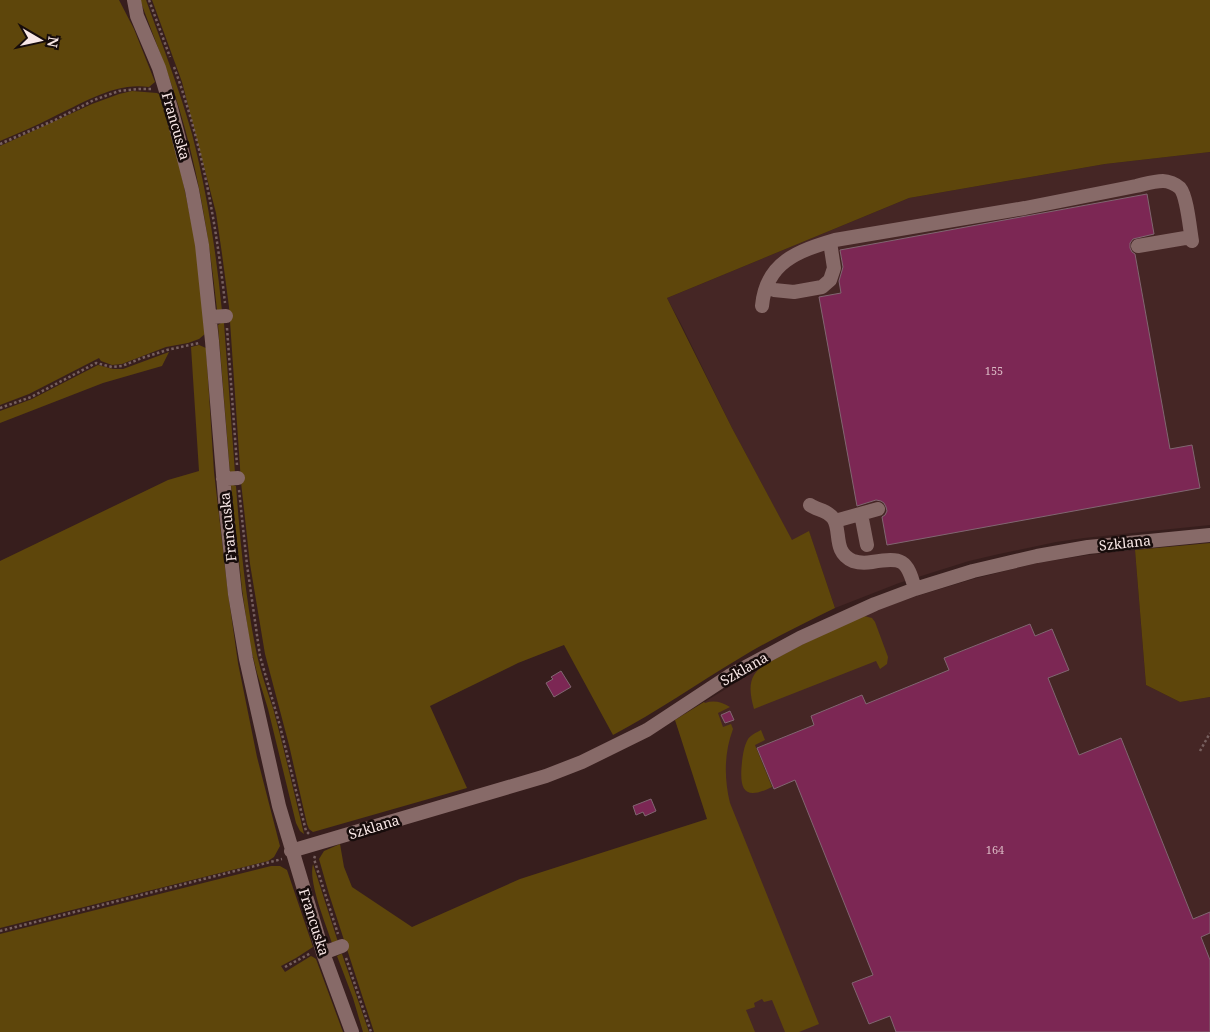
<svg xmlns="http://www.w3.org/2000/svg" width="1210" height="1032" font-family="'Noto Serif',serif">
	<rect width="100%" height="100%" fill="#371e1d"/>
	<path fill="#452625" d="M1210 152V525L1084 538 1056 542 999 554 969 561 899 583 835 608 809 532 792 541 732 428 682 326 667 298 909 198 1105 164Z
		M1135 550 1146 685 1180 702 1210 697V1032H667L763 966 675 720 760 668 802 644 876 610 917 596 973 579 1037 563 1088 555Z"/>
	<path fill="#5e460b" d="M0 0H119L134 29 155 82 149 87C115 82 83 103 53 117 36 126 18 133 0 141Z
		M140 0H146C162 44 179 88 192 134 207 192 216 251 222 311L217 310C209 235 197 161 173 89 163 59 151 30 140 0Z
		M152 0H1210V152L1105 164 909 198 667 298 732 428 792 540 809 531 835 608C803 624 771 639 740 658 698 683 657 712 613 735L564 645 518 663 430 706 467 788 313 832 309 829 307 824 289 745 265 654 250 564 241 482 229 307 222 254 216 213 182 82Z
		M132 91 157 93 160 95 176 148 196 245 205 334 199 339 188 343 166 347 122 364 112 365 101 361 99 358 29 394 0 405V146L92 104 119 94Z
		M221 323H224L235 473H230L218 325Z
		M199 345 206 348 214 472 228 593 238 663 257 757 280 846 274 857 268 861 0 928V561L168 480 199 471 191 347Z
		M169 352 162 366 103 383 0 423V411L32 399 98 365 113 369H123Z
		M231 485H233L236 486C240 539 245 593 255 645 259 667 266 687 273 708 284 749 294 792 304 834L300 831 296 823 268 709 257 673 250 645 242 589Z
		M1210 543V697L1180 702 1146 685 1135 550Z
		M864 616 872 618 875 622 888 657 887 664 880 669 876 661 754 709C751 698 748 685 754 675 760 665 770 662 779 657 807 641 836 629 864 616Z
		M704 702 705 703C714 700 722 702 730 707L718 713 723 727 731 724 733 729C724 753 724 778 730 803L819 1024 799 1032H785L772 1000 764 1002 762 999 754 1003 755 1007 746 1010 755 1032H374L329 894 319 859 324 851 340 844 344 867 352 887 412 927 520 879 707 819 675 720Z
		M761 730 765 740 755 745 772 787C744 801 739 790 742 762 743 754 744 746 748 739 752 734 756 733 761 730Z
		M313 864 338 942 332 943C326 924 308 882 313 864Z
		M271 866H280L287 870 313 947 296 958 281 966 285 972 311 956 313 957 316 959 343 1032H0V934Z
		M341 954H342L369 1032H363L353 998 337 956Z"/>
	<path fill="#7c2754" stroke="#816671" d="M1147 194 1154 234 1133 239 1130 243V248L1132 252 1135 254 1170 449 1192 445 1200 488 887 545 882 517 885 515 887 511 886 507 884 503 881 501 876 500 857 506 819 297 841 293 839 281 843 267 840 250Z
		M1030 624 1035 636 1052 629 1069 670 1048 678 1079 755 1121 738 1193 919 1210 912V933L1201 937 1210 960V1032H896L890 1016 869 1024 852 983 873 975 795 780 774 789 757 748 814 725 811 716 862 695 866 704 949 670 944 658Z
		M561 671 571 687 554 697 546 683 553 679 551 677Z
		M730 711 734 720 725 723 721 715Z
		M651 799 656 811 645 816 643 812 636 815 633 806Z"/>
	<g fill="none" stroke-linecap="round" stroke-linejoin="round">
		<path stroke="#77605f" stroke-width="2.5" stroke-dasharray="2.5 2.5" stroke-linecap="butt" d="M149 0 170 57
			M174 67C202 143 216 223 225 303
			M0 144 55 120 94 100 119 91 139 89H152
			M227 328 237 465
			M0 408 31 397 96 363 112 367 122 366 142 358 167 350 199 343
			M239 490 247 565 260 656 280 726 306 831 309 834
			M1200 751 1210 733
			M315 856 314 859 338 934
			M0 931 282 859
			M346 958 371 1032
			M285 967 311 953"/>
		<path stroke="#876a68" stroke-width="14" d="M134 0 137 16 159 68 171 108 192 190 202 245 212 341 226 511 235 594 246 659 279 806 323 953 352 1032
			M1138 246 1191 237
			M767 286 774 290 794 292 822 287 830 280 834 268 830 242
			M762 306C766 262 798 251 835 240L1025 208 1136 186C1145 184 1154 181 1163 181 1168 181 1176 184 1180 188 1187 196 1190 230 1192 241
			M210 317 226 316
			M223 479 238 478
			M810 505C817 510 827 510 833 518 842 530 832 552 853 561 859 563 866 563 872 562 902 557 907 559 915 589
			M861 514 867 545
			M835 521 878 509
			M291 851 546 776 582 762 647 730 729 676 800 638 875 604 915 589 973 571 1037 556 1088 547 1210 535
			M323 953 342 946"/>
	</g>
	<g text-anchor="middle" stroke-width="5" stroke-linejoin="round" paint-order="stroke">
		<g font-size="11" fill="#d9b7c2">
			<text x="994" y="375">155</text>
			<text x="995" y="854">164</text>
		</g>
		<g font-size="14" fill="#f8e7e6" stroke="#170c0b">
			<text transform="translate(176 126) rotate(74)" y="5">Francuska</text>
			<text transform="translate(228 527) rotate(-96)" y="5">Francuska</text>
			<text transform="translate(1125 543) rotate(-6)" y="5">Szklana</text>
			<text transform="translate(744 669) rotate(-30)" y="5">Szklana</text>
			<text transform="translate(374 827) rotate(-17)" y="5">Szklana</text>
			<text transform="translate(314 922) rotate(72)" y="5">Francuska</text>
		</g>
	</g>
	<g transform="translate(40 40) rotate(99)" stroke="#170c0b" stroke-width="4" paint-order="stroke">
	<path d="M0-4L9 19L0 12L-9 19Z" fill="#f8e7e6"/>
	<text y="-8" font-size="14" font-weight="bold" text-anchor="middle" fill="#f8e7e6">N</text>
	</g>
</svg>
